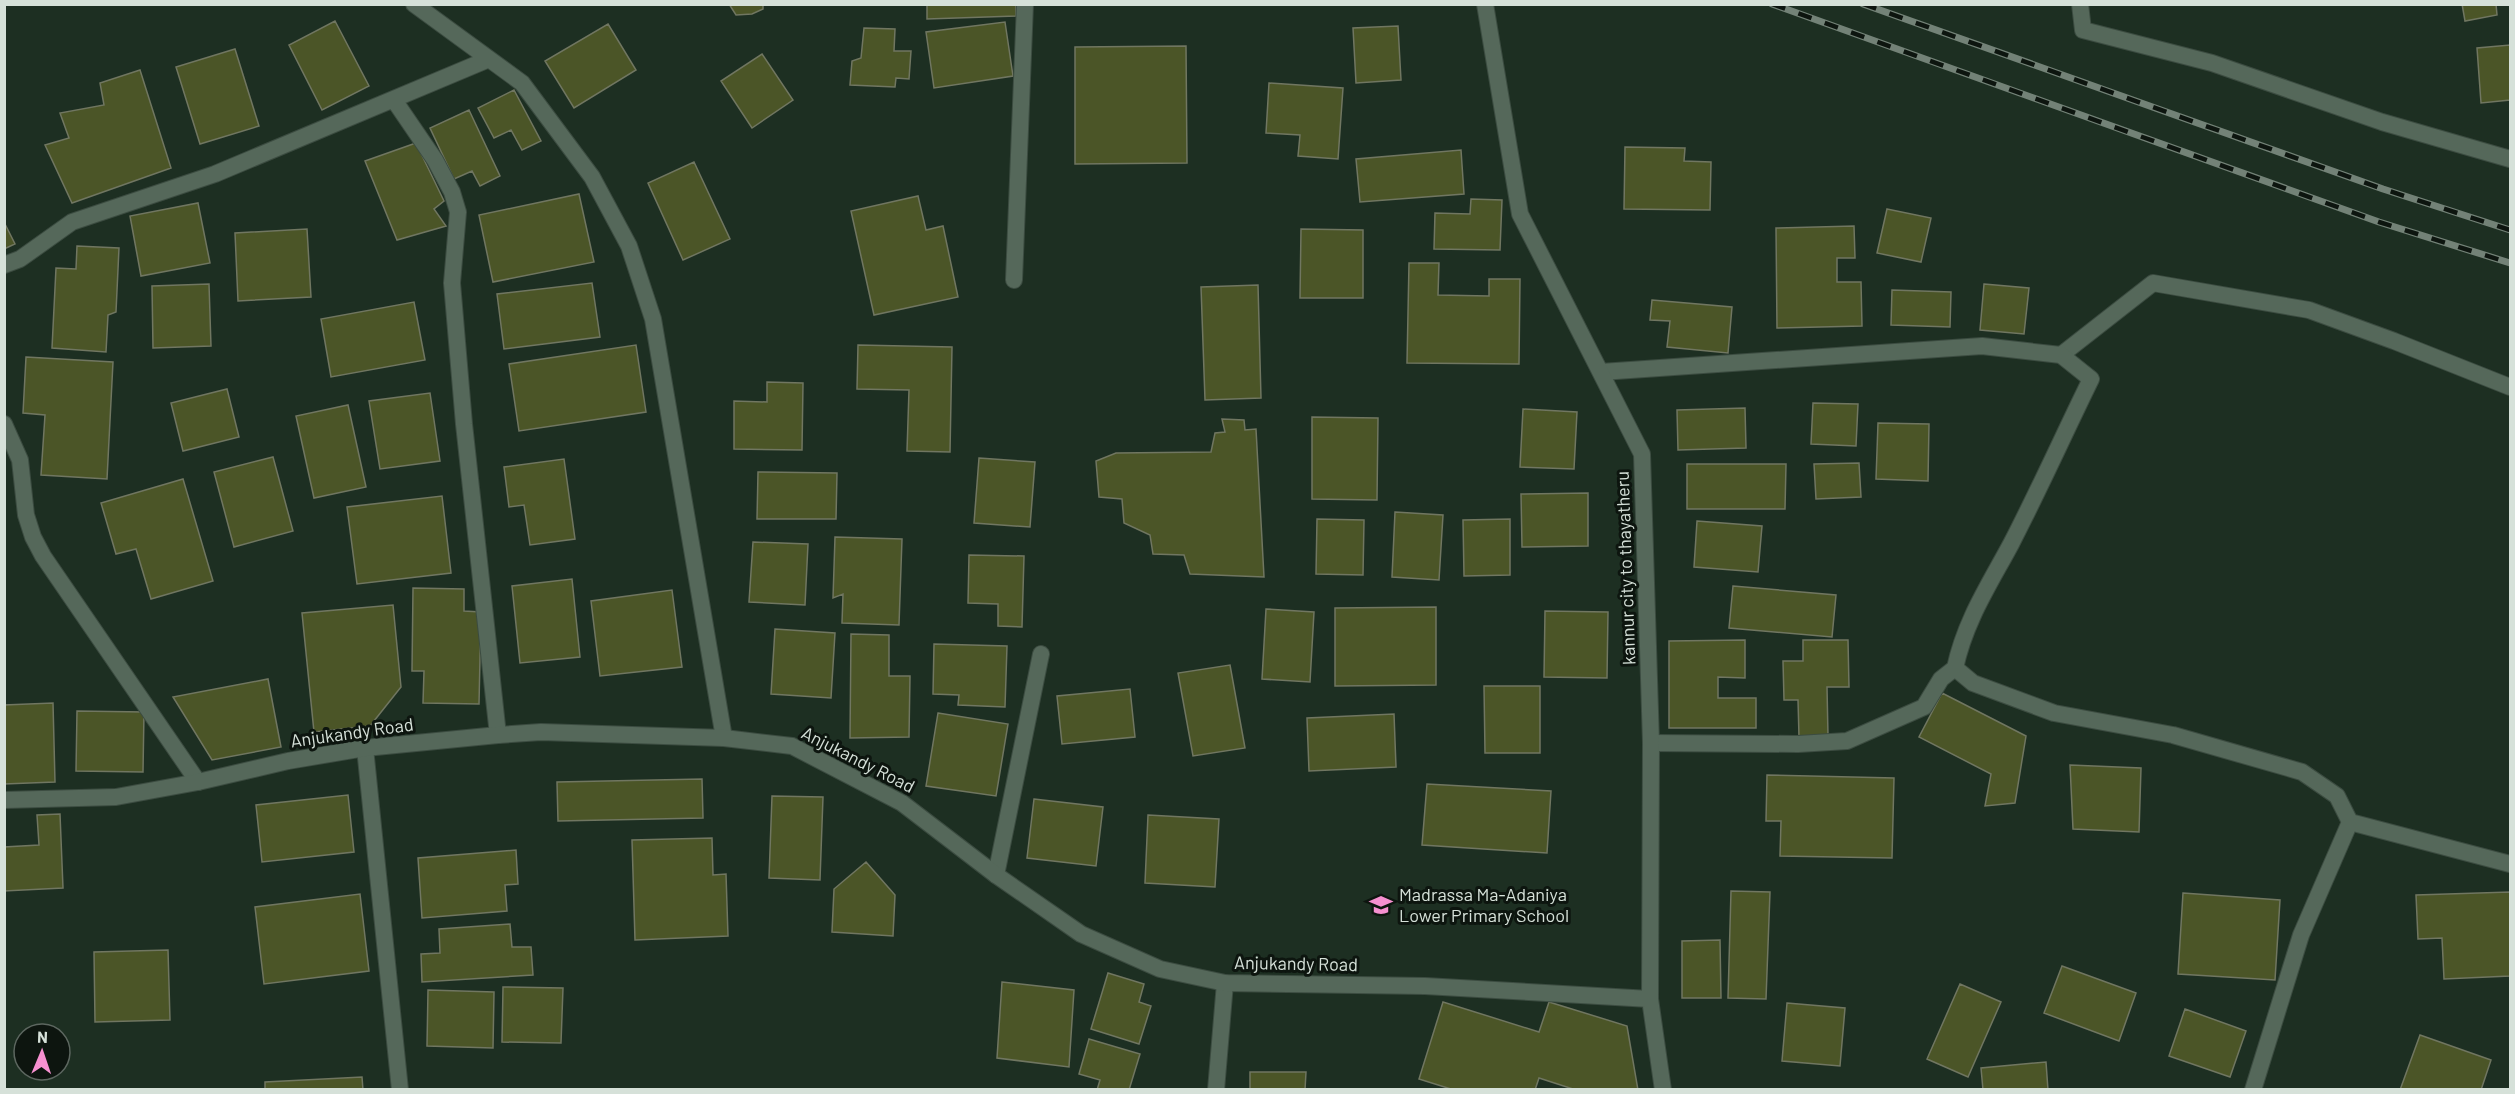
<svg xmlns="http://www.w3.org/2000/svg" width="2515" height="1094" font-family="Barlow,sans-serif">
	<rect width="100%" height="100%" fill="#1d2f22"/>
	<path fill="#4b5527" stroke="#707661" stroke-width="1.5" d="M729 4H763V9L752 14 736 15Z
		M927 4H1016V16L927 19Z
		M2462 4H2496L2497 15 2465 21Z
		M335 21 369 86 322 110 289 45Z
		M1005 22 1013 76 934 88 926 32Z
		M608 24 636 70 574 108 545 61Z
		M1398 26 1401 80 1356 83 1353 28Z
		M864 28 895 29 894 51H911L909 79 896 78 895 87 850 85 852 61 861 58Z
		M2510 45V100L2481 103 2477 48Z
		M1186 46 1187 163 1075 164V47Z
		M235 49 259 126 200 144 176 67Z
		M762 54 793 100 752 128 721 81Z
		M140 70 171 168 72 203 45 145 69 138 60 113 104 105 100 83Z
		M1269 83 1343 88 1338 159 1298 156 1300 135 1266 133Z
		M514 90 541 141 522 150 511 130 494 138 478 108Z
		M469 110 500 176 480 186 472 171 454 179 430 128Z
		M416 143 444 201 434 209 446 226 397 240 365 161Z
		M1625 147 1685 148 1684 161 1711 162 1710 210 1624 209Z
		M1461 150 1464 194 1360 202 1356 159Z
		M694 162 730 239 683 260 648 183Z
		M579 194 594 262 493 282 479 215Z
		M918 196 926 230 943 226 958 297 874 315 851 211Z
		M1471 199 1502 200 1500 250 1434 249 1435 213 1470 214Z
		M198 203 210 263 141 276 130 216Z
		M1887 209 1931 218 1921 262 1877 253Z
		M4 222 15 244 4 249Z
		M1854 226 1855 258H1837V282H1861L1862 326 1777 328 1776 228Z
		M307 229 311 297 238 301 235 233Z
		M1301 229 1363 230V298H1300Z
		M77 246 119 248 116 312 108 315 106 352 52 348 56 268 76 269Z
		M1409 263H1439L1438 295 1489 296V279H1520L1519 364 1407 363Z
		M592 283 600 337 504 349 497 294Z
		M209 284 211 346 153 348 152 286Z
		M1984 284 2029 288 2024 334 1980 330Z
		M1258 285 1261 398 1205 400 1201 287Z
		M1892 290 1951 292 1950 327 1891 325Z
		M1652 300 1732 307 1728 353 1667 347 1670 321 1650 320Z
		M414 302 425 360 331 377 321 319Z
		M636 345 646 412 519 431 509 364Z
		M858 345 952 347 950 452 907 451 909 390 857 389Z
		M26 357 113 362 107 479 41 475 45 415 23 413Z
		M767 382 803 383 802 450 734 449V401L767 402Z
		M227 389 239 437 183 451 171 403Z
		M430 393 440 461 380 469 369 401Z
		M1813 403 1858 404 1856 446 1811 444Z
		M348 405 366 487 314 498 296 416Z
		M1745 408 1746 448 1678 450 1677 410Z
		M1523 409 1577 412 1574 469 1520 467Z
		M1312 417 1378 418 1377 500 1312 499Z
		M1222 419 1244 420 1245 430 1256 429 1264 577 1190 574 1184 555 1153 554 1150 535 1124 523 1122 499 1099 497 1096 461 1116 453 1211 452 1215 433 1225 432Z
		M1878 423 1929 424 1928 481 1876 479Z
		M273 457 293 531 234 547 214 472Z
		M979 458 1035 462 1030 527 974 523Z
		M564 459 575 539 530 545 524 505 509 507 504 467Z
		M1859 463 1861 497 1816 499 1814 464Z
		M1687 464H1786L1785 509H1687Z
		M758 472 837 473 836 519H757Z
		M183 479 213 581 151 599 136 549 116 554 101 503Z
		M1588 493V546L1522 547 1521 494Z
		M442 496 451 573 357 584 347 507Z
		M1395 512 1443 515 1439 580 1392 577Z
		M1317 519 1364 520 1363 575 1316 574Z
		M1510 519V575L1464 576 1463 520Z
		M1697 521 1762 526 1758 572 1694 567Z
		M835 537 902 539 899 625 842 623 843 594 833 598Z
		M753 542 808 544 805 605 749 602Z
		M969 555 1024 556 1022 627 998 626V604L968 603Z
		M572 579 580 657 520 663 512 586Z
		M1733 586 1836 595 1832 637 1729 628Z
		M413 588 464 589V611L481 612 479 704 423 703 424 671H412Z
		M672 590 682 667 600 676 591 601Z
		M393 605 401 687 370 726 314 732 302 613Z
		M1436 607V685L1335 686V608Z
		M1266 609 1314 612 1310 682 1262 679Z
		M1545 611 1608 612 1607 678 1544 677Z
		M775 629 835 633 831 698 771 694Z
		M851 634 889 635V676H910L909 737 850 738Z
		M1745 640V678L1718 677V698H1756V728H1669V641Z
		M1803 640H1848L1849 687H1827L1828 736 1799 737 1798 700H1784L1783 661H1803Z
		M934 644 1007 646 1005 707 958 705 959 695 933 694Z
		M1230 665 1245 748 1193 756 1178 673Z
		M268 679 281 747 212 760 173 697Z
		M1484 686H1540V753H1485Z
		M1130 689 1135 737 1062 744 1057 696Z
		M1942 693 2026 736 2015 803 1985 806 1991 774 1919 737Z
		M53 703 55 782 4 784V705Z
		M77 711 144 712 143 772 76 771Z
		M938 713 1008 724 996 796 926 786Z
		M1394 714 1396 767 1309 771 1307 718Z
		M2070 765 2141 768 2139 832 2073 829Z
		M1767 775 1894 778 1892 858 1780 856 1781 821H1766Z
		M702 779 703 818 558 821 557 782Z
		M1427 784 1551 791 1547 853 1422 845Z
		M348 795 354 852 262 862 256 805Z
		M772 796 823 797 820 880 769 878Z
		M1034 799 1103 807 1096 866 1027 858Z
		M60 814 63 888 4 891V847L39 845 37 815Z
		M1148 815 1219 819 1215 887 1145 883Z
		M712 838 713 875 726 874 728 936 635 940 632 840Z
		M516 850 518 884 505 885 507 911 422 918 418 858Z
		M866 862 895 895 893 936 832 932 834 889Z
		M1731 891 1770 892 1766 999 1728 998Z
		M2510 892V976L2444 979 2442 938 2418 939 2416 895Z
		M2183 893 2280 900 2275 980 2178 974Z
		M360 894 369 971 264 984 255 907Z
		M510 924 512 947H531L533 975 422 982 421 954 440 953 439 929Z
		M1720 940 1721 998H1682V941Z
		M168 950 170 1020 95 1022 94 952Z
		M2062 966 2136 993 2119 1041 2044 1013Z
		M1108 973 1144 984 1139 1002 1151 1006 1139 1044 1091 1029Z
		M1002 982 1074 990 1069 1067 997 1058Z
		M1960 984 2001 1002 1968 1077 1927 1059Z
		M503 987 563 988 561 1043 502 1042Z
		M428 990 494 992 493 1048 427 1046Z
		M1443 1002 1539 1032 1549 1002 1627 1026 1638 1090H1576L1539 1078 1535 1090H1454L1419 1079Z
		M1787 1003 1845 1008 1840 1066 1782 1061Z
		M2185 1009 2246 1031 2230 1077 2169 1056Z
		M2420 1035 2491 1060 2481 1090H2400Z
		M1089 1039 1140 1054 1129 1090H1097L1100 1080 1079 1074Z
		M2046 1062 2048 1090H1983L1981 1068Z
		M1250 1072H1306L1305 1090H1250Z
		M362 1077 363 1090H265V1082Z"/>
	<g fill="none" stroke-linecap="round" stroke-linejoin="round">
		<g stroke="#3c4c41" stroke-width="18">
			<path id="service" d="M2061 355 2153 283 2309 310 2394 341 2510 387"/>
		</g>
		<g stroke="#3c4c41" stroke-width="18">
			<path id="minor" d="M414 4 522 83 592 177 629 246 653 319 724 738
				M2080 4 2083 30 2212 63 2382 122 2510 159
				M394 100 435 160 452 192 458 212 452 283 464 424 498 735
				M4 265 20 259 72 222 215 174 489 59
				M1014 280 1025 4
				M1601 372 1982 346 2061 355 2091 379C2064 434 2039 490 2011 544 1989 585 1965 621 1955 668L1973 683 2054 713 2173 735 2302 772 2337 796 2350 822 2301 935 2253 1090
				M4 424 20 460 26 515 33 537 43 556 198 782
				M1651 743 1798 744 1847 741 1924 707 1941 679 1955 668
				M365 748 400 1090
				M2350 822 2510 864
				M996 875 1041 654
				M1216 1090 1225 983"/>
		</g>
		<g stroke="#3c4c41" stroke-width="18">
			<path id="tertiary" d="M1485 4 1520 214 1642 454 1651 743 1650 999 1663 1090
				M4 800 116 797 198 782 288 761 365 748 498 735 541 732 724 738 792 746 902 803 996 875 1081 934 1160 969 1225 983 1425 986 1650 999"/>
		</g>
		<use href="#service" stroke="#55685a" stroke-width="16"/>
		<use href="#minor" stroke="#55685a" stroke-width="16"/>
		<use href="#tertiary" stroke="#55685a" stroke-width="16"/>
		<g stroke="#738277" stroke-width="7">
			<path id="rail" d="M1772 4 2379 222 2510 263
				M1863 4 2383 189 2510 230"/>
		</g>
		<use href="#rail" stroke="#0d150f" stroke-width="4.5" stroke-dasharray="14" stroke-linecap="butt"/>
	</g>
	<defs>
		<g id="school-bare" transform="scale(1.8)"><path d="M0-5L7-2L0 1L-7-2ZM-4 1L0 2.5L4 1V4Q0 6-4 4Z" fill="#f690d0" stroke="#0d150f" stroke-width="2.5" paint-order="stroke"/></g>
	</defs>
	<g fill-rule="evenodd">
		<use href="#school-bare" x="1381" y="905"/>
	</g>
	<g text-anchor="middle" stroke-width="6" stroke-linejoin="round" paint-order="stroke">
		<g font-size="18" fill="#d6e1d9" stroke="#0d150f">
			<text transform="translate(1626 568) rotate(-92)" y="6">kannur city to thayatheru</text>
			<text transform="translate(352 733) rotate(-8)" y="6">Anjukandy Road</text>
			<text transform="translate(858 760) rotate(27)" y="6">Anjukandy Road</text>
			<text transform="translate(1296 964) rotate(1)" y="6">Anjukandy Road</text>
		</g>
		<g font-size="18" fill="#d6e1d9" stroke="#0d150f" text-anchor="start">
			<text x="1399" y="901">Madrassa Ma-Adaniya<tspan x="1399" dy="21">Lower Primary School</tspan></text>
		</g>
	</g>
	<rect width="2515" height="1094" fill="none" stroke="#d6e1d9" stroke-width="12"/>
	<g transform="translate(42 1052) rotate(2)"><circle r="28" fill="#0d150f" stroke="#5d6760" stroke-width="1.5"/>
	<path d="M0-4.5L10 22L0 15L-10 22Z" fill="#f690d0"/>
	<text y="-9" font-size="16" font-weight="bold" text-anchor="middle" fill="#d6e1d9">N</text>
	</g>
</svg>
